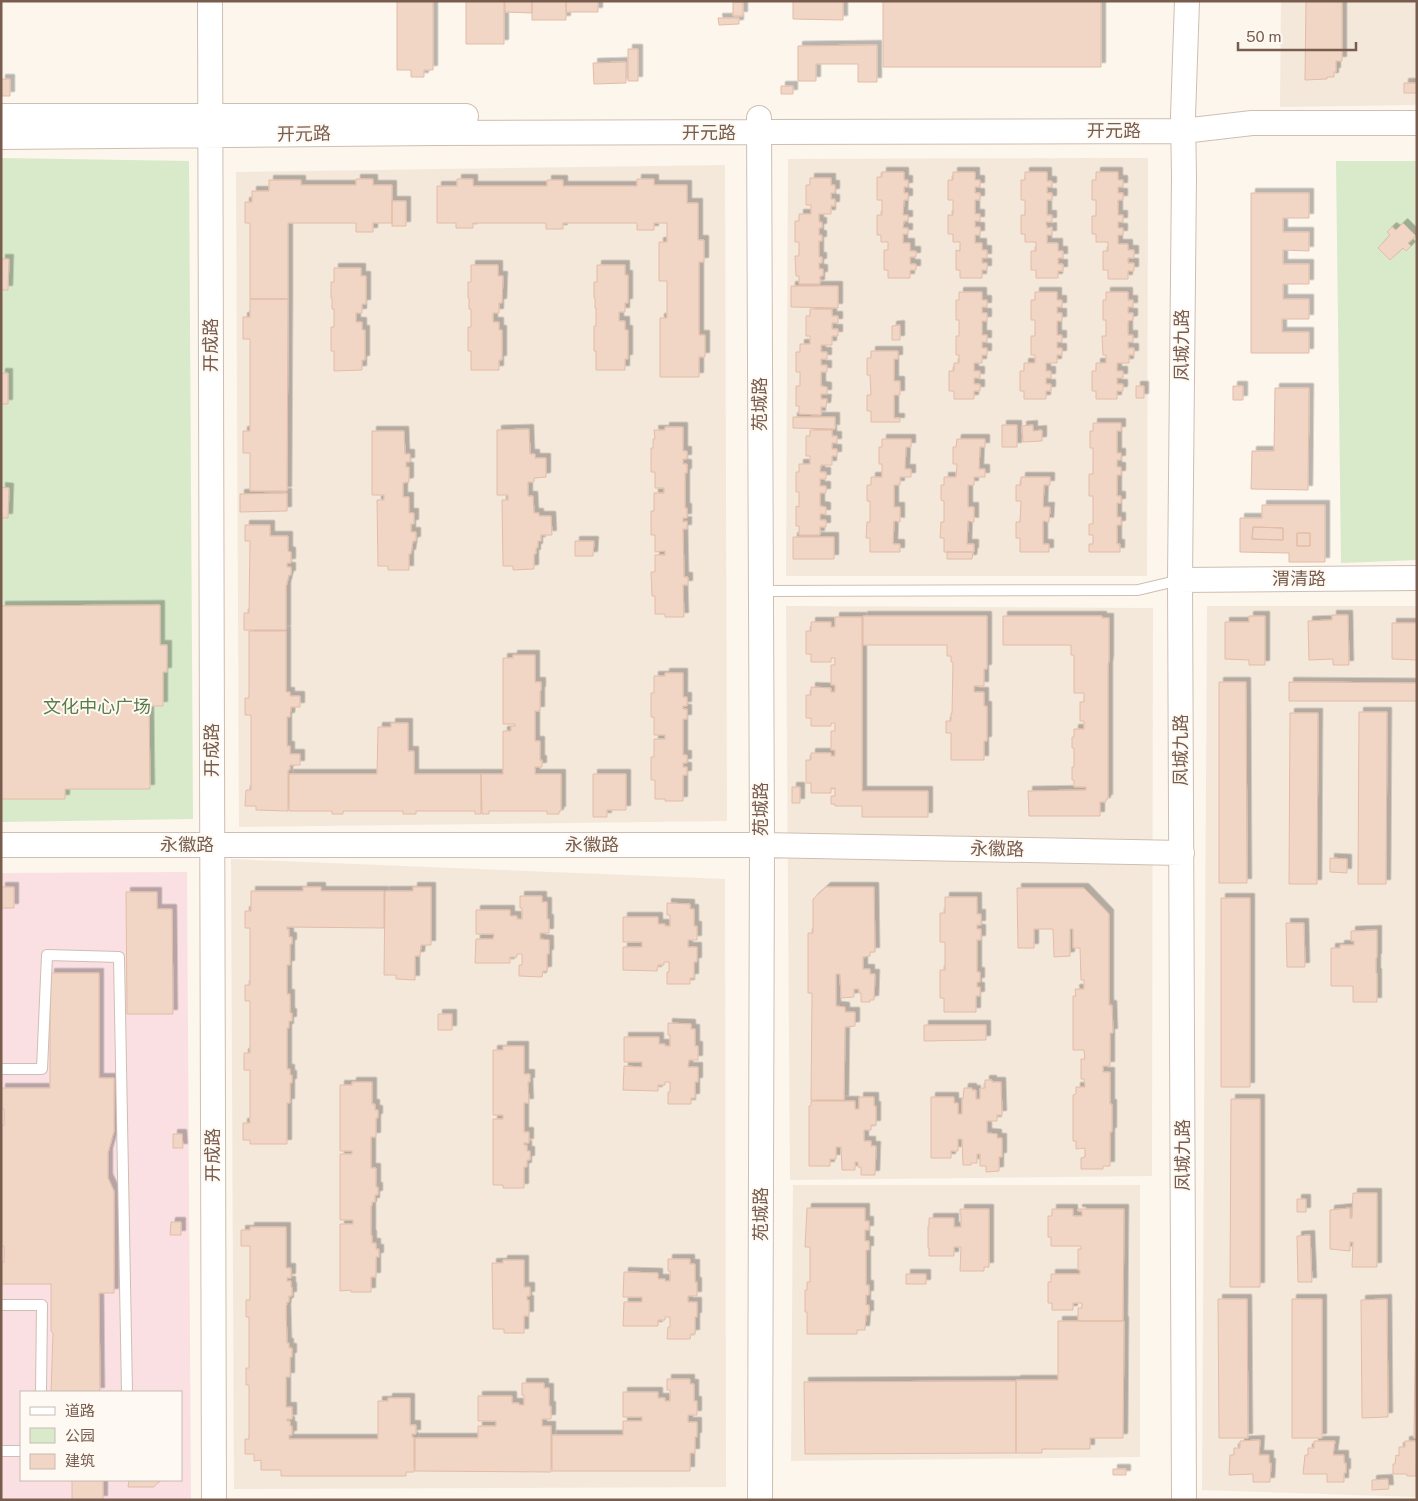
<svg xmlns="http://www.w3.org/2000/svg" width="1418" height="1501" font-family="'Public Sans','Noto Sans SC',sans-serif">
	<defs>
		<filter id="shadow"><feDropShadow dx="4.5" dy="-4.5" stdDeviation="0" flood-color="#0004"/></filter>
	</defs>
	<rect width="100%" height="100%" fill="#fcf6ec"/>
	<path fill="#f4e8db" d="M1281 1H1417V105L1280 107Z
		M1148 158 1147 576H786L788 159Z
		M725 165 727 821 239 827 236 172Z
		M786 606 1153 608 1152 1176 790 1180Z
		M1207 606H1417V1497L1202 1490Z
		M231 859 725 879 726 1487 234 1489Z
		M793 1185H1140V1457L791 1461Z"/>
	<path fill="#fae0e3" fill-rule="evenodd" d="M187 872 191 1500H1V873ZM21 1392H181V1480H21Z"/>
	<path fill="#d8eaca" d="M1 158 189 161 193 819 1 822Z
		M1336 161H1417V560L1341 563Z"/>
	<path fill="#f1d5c5" stroke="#e3bca6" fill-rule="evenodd" filter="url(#shadow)" d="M397 1H433V70H424V77H411V70H397Z
		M466 1H504V44H466Z
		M505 1H532V13L505 12Z
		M532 1H566V20H532Z
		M566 1H598V12H566Z
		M793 1H843V20L793 19Z
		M883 1H1101V67H883Z
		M1306 1H1342V61H1336V72H1334V77H1327V79L1305 80Z
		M733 2H743V16H733Z
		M718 18H739V24L719 25Z
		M877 45V82H858V64H816V81H798V46Z
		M628 49H638V81H628Z
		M626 62V83L594 84 593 63Z
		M1 79H10V96H1Z
		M1404 83H1417V93H1404Z
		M781 86H793V94H781Z
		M882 172H904V180H908V187H904V193H908V200H904L903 215H908V221H904L903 228H908V234H903V243H910V251H916V257H910V264H916V270H910V278H888V270H884V250H888V242H881V235H877V215H882V200H877V177H882Z
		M953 172H975V180H980V187H975V193H980V200H975V214H980V221H975V227H980V235H975V243H982V250H987V258H982V263H987V270H982V278H960V270H956V250L960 251V242H953V234H948V215H953V200H948V180H953Z
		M1025 172H1047V181H1052V187H1047V193H1052V200H1047V215H1052V222H1046L1047 228 1052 227V235H1047V243H1058V251H1063V258H1058V264H1063V271H1058V278H1036V270H1031V251H1036V242H1025V234H1021V215H1025V200H1021V180H1025Z
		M1096 172H1118V180H1123V187H1118V193H1123V200H1118V215H1123V222H1118V228H1123V235H1118V244H1128V250H1134V258H1128V263H1134V271H1128V279H1108V270H1103V251H1108V242H1096V234H1092V216H1096V200H1092V180H1096Z
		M810 178H831V185H835V193H831V199H835V206H831V214H819V222H822V228H819V235H822V241H819V257H822V263H819V269H823V276H820V284H799V276H796L795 256H799V242H795V221H799V214H811V205H806V185H810Z
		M356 179H373V185H392V223H373V232H356V223H288V299H250V223H245V202H252V191H269V180H301V185H356Z
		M457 179H473V186H547V180H563V186H637V179H654V185H687V203H698V240H704V262H699V335H705V357H699V377H660V318H667V281H659V242H667V223H654V230H637V223H563V229H546V223H473V228H456V223H437V186H457Z
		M1251 193H1309V218H1283V232H1309V251L1283 250V264H1309V284H1283V299H1309V319H1282V332H1309V353H1251Z
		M392 201H406V226H392Z
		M1403 223 1416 236 1408 243 1411 246 1406 251 1403 248 1390 260 1378 248 1390 235 1387 232 1392 227 1396 230Z
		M1 259H9L8 290H1Z
		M471 265H498V276H503L502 303H499V313H493V322H499V330H502V360H499V370H471V351H468V327H471V309H469V298H468V282H471Z
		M597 265H625V275H628V303H625V312H619V321H625V330H628V359H625V370H596V351H594V326H596V308H595V298H594V282H597Z
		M334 268H361V276H366V304H362V313H356V322H362V330H365V360H362V370L334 371V351H331V327H334V309H332V298H331V282H334Z
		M791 286H838V308L791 307Z
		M959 292H982V300H987V307H982V313H987V321H982V335H987V342H982V348H987V355H982V363H974V371H980V378H974V384H980V391H974V399H954V391H949V371H954V363H959V355H956V336H959V320H956V300H959Z
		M1035 292H1057V300H1062V307H1057V313H1062V321H1057V335H1062V342H1057V348H1062V355H1057V363H1046V371H1051V378H1046V384H1051V391H1046V399H1024V391H1020V371H1024V363H1035V355H1031V336H1035V320H1031V300H1035Z
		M1106 292H1128V300H1133V307H1128V313H1133V320L1128 321V335H1133V342H1128V348H1134V355H1129V363H1117V371H1123V378H1117V384H1123V391H1117V399H1096V391H1092V371H1096V363H1106V355H1103L1102 336H1106V320H1103V300H1106Z
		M250 299H288L287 491H250V453H243V431H250V339H243V317H250Z
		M810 309H832V316H838V323H832V329H838V336H832V345H821V352H827V359H821V365H827V372H821V386L827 387V394H821V399H827L826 407H821V415L799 414V406H796V386H800V372H796V352H800V344H810V336H806V316H810Z
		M900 325V340H892V326Z
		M871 351H898V359H894V381H900V395H894V418H900V422H871V411H867V395H871L870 375H867V358H871Z
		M1 373H8V404H1Z
		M1136 386H1144V398H1136Z
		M1233 386H1243V400H1233Z
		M1275 388H1309L1308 490 1251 489 1252 451H1274Z
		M793 417H835V429L793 428Z
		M1093 423H1121V431H1117V453H1121V460H1117V467H1121V475H1117V496H1121V503H1117V517H1121V525H1117V544H1120V552H1089V544H1093V535H1089V524H1093V496H1089V474H1093V448H1090V431H1093Z
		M1002 425H1017V447H1002Z
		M1033 425V431L1042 430V441L1023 442 1022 426Z
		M665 427H683V451H687V459H683V464H687V473H685V508H687V518H683V522L687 521V529H683L684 577H688V585H683L684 617H665V614H655V596H652L651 572H655V555H665V551L655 552V535H651V511H654V493H664V488H655V472H651V448H653V439H655L654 430H665Z
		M529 429 530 454H535V458H546V477L534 478V482H528V496H533L534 513H539V516H551L552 535H541V541H538V548H536V554H534V569L513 570V566H503L502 500H508V495H497V430Z
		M810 430H832V436H837V443H832V449H837V456H832V465H821L820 472H826V479H820V486H826V493H820V506L826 507V514H820V520H826V527H820V535H799V526H796V506L799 507V492H796V472H799V464H810V456H806V436H810Z
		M372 431H404L405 454H410V462H406V467H409V482L403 483V497H409V513H414V524H411V532H416V541H413L411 554H409V570H388V566H378L377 500H384V495H372Z
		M882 439H911V447H906L905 469H911V477H900V485H894V507H900V522L894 521 893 544H900V552H870V538H866L867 522H870V501H867V485H871V477H882V464H879V447H882Z
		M957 439H985V447H980L979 469H985V477H974V485H968V507H974V522L968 521 967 544H974V552H944V538H940L941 522H944V501L941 500V485H944V477H956L957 464H953V447H956Z
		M1021 477H1050V485H1044L1043 507H1050L1049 522 1043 521V544H1049V552H1020V538H1016V522H1020L1021 501H1016V485H1021Z
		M1 487 9 488 8 518H1Z
		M287 493V511L240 512V494Z
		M1262 505H1325V562H1289V553L1240 552V518H1262ZM1253 527 1283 528V540L1252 539ZM1297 533H1310V546H1297Z
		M245 525H270V536H288V551L291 552V563H287V567H291V575H289L286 587V630H244V613H249L250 541H245Z
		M1253 527 1283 528V540L1252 539Z
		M1297 533H1310V546H1297Z
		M793 537H834V559H793Z
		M575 541H594L593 556H575Z
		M947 552H973L972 559H947Z
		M160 605V645H167V672H163V706H149L150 789H65V799H1V606Z
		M1332 615H1348L1349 665H1333V659L1309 660 1308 621 1332 620Z
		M863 616H987V669H984V686H974V692H984V706H987V741H984V760H951V733H946V721H951V713H952L953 662H951V656H947V645H863Z
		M1003 616H1102V618H1109V660L1108 666V799H1106V802H1100V816H1029L1028 791 1086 790V787H1074V780H1072V767H1074V748H1072V737H1074V729H1084V721H1080V702H1084V693H1074V655H1071V645H1003Z
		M1249 616H1265V665H1249V660L1225 659V622H1249Z
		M835 617H862V791H928V817H862V806H835V804H831V796H835V788H831V793H811V783H806V760H811V753H831V756H835V750H831V731H835V723H831V726H811V718H806V695H811V687L831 688V692H835V685H831V665H835V658H831V662H811V654H806V631H811V622H831V627H835Z
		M1392 623H1417V660L1392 659Z
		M249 631H286V692H290V696H300V707H291L290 717H287V746H290V754H300V765H290V770H288V811L256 810V806H245L246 790H251V715H245V698H249Z
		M513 655H535V682H541V691H540V711H535V741H540V760H542V767H535V774H561V811H559V814H547V811H489V814H482L481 774H503V731H511V726H515V724H503V658H513Z
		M665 673H683V697H687V706H683V709H687V719H683V755H687V763H683V767H687V775H683V801H665V799H655V780H651V757H654V739H665V735H654V717H651V693H654V676H665Z
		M1219 682H1246L1247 883H1219Z
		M1289 682 1417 683V701H1289Z
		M1359 712H1387L1386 884H1358Z
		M1290 713H1318L1317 884H1289Z
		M391 723H408V751H414V774H481V814H475V811H416V814H403V811H343V814H332V811H289V774H377L378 727H391Z
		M593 774H626V810H607V817H593Z
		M792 787H800V803H792Z
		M1330 858 1347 859V873L1330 872Z
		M1 887H14V908H1Z
		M303 887H321V891H384V928L287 927V929H289V937H292V944H290V965H287V994H290V1013H292V1021H289V1028H287V1069H290V1075H292V1083H290V1103H287V1144H250V1140H243V1123H250V1070H244V1053H250V1001H245V985H250V928H245V911H251V891H303Z
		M413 887H431V945H421L420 956H415V980L396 979V975H384L385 891H413Z
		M826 887H874L875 952H870V956L863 957V969H870V974H875L874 1000H870V1002H861V993H859V989H854V997L841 998 840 974H836V1006L845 1007V1012H855V1026L845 1027 844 1100H811L812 993H808V933H813V899Z
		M1017 888H1084L1109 914V1005H1112L1113 1033H1110V1066H1103V1072H1110V1104H1112V1132H1110V1166H1103V1169H1081V1158L1085 1157V1148L1076 1149V1141H1073V1095L1076 1094V1087H1085L1084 1079H1081V1059H1085L1084 1050H1073V996H1076L1075 989H1084V980H1081L1080 948H1073V929H1070V956L1054 957 1053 929H1034V948H1018Z
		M126 892H157V909H172L173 1014H127Z
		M520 896H542V902H547V919H549V933H540V939L549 940V954H547V971H543L542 977 519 976V965H522V954H517V957H510V963H475L476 939H493L494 934H476V910H510V916H517V919H522V908H520Z
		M945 897H977V914H981V925H977V929H981V940H977V972H980V982H977V987H980V996H976V1012H944V998H940V970H945V942H940V913H945Z
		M1221 898H1250V1087H1221Z
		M667 903 690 904V909H694V926H697V940H688V947H697V962H694V978H690V984H667V972H669V962H664V965H658L657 971 623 970V947H642V942H623V917H658V924H665V926H670V915H667Z
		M1286 923H1304L1305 967H1287Z
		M1377 930V958H1376V973H1377V1002H1353V986H1331V948H1340V945H1354V941H1351V931Z
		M50 973H99V1078H114V1131L108 1153V1178L114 1191V1293H99L100 1392H51L53 1333 51 1331V1284H1V1262H4V1246H1V1125H4V1109H1V1088H50Z
		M438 1014H452V1030H438Z
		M668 1023 691 1024V1029H695V1046H698V1060H689L688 1067H698V1082H695V1098H691V1104H668V1092H670V1082H665V1085H658V1091L623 1090 624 1066 642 1067V1062H624V1037H659V1044H665V1046H670V1035H668Z
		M924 1025H986V1040L924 1041Z
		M503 1046H524V1074H530V1082H528L529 1103H524V1132H529V1143H524V1145H527V1151H530V1160H527V1167H524V1188H503V1185H493V1119H503V1115H493V1050H503Z
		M985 1080H992V1082H1001L1002 1115H997V1121H987V1133L997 1134V1138H1002V1157H999V1171L986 1172V1166H980V1154H977V1163H971V1165H963L962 1139H958V1151H951V1158H931V1097H954V1103H958V1114H962V1099H963L964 1088H972V1090H976V1099H980V1088H985Z
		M352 1082H372V1104H375V1110H378V1118H376V1137H371V1168H376V1187H378V1195H375V1202H372V1206H371V1235H372V1243H376V1249H379V1257H376V1277H371V1292H351V1290L340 1291V1224H353V1220H340V1154H352V1151H340V1085H352Z
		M859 1097H874V1106H876V1125H871V1130H864V1141H871V1146H876L875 1175H861V1167H858V1162H855V1170H842L841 1147H836V1159H830V1166H809V1106H811V1101H855V1109H859Z
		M1231 1099H1260V1287H1230Z
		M173 1134H182L183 1148H173Z
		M1353 1193H1377V1267H1352L1353 1242H1350V1251L1330 1249V1210L1350 1208V1218H1352Z
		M1297 1199H1306V1212H1297Z
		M807 1208H865V1221H869V1230H865V1241H869V1250H866V1285H869V1295H866V1305H869V1315H866L865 1330H857V1334H807V1312H805V1290H807V1282H810V1247H805Z
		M960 1209H989V1267H984V1271H960L961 1247H954V1256H929V1248H928V1226H929V1218H954V1227H961V1214H960Z
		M1052 1209H1073V1216H1082V1211H1078V1209H1124L1123 1321H1078V1308H1082V1303H1073V1310H1052V1303H1048V1282H1051V1274H1080V1270H1078V1249H1081V1246H1051V1237H1048V1216H1052Z
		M171 1222H181V1235H170Z
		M250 1227H286V1268H291V1278H287V1281H291V1287H292V1296H289V1302H287L286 1309 287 1343H289V1348H292V1357H290V1377H286V1407H292V1419H287V1421H290V1426H292V1435H289V1439H378V1401H388V1398H410V1425H416V1434H412V1437H414V1472H406V1476H281V1470H261V1460L254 1461V1454H245V1439H249V1385H246V1368H249V1317H246V1300H250V1246H241V1230H250Z
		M1310 1235 1312 1282H1298L1297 1236Z
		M668 1259H690V1264H695V1282H697V1296H688V1302H697V1317H695V1334H691L690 1339H667L668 1327H670V1317H665V1320H658V1326H623L624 1302H642V1297H623L624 1272 658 1273V1279H665V1281H670V1271H668Z
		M503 1260H524V1287H530V1296H527V1300H529V1316H524V1333H504V1329H493L492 1263H503Z
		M906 1274H926V1284H906Z
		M1218 1299H1247L1248 1438H1219Z
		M1292 1299H1322V1438H1292Z
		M1387 1299 1388 1417 1362 1418 1361 1300Z
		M1416 1299H1417V1438H1414Z
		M1058 1321H1124L1123 1438H1090V1449H1042V1453H1016V1380H1058Z
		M667 1379H690V1384H694V1401H697V1415H688V1422H697V1437H695V1453H690V1471H552V1435H623V1421H642V1417H623V1392H658V1398H665V1401H670V1390H667Z
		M1016 1381V1453L805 1454 804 1382Z
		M522 1383H544V1388H549V1406H551V1419H542V1426H551V1472L415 1471V1438H478V1426H496V1421H478V1396H512V1403H519V1405H524V1395H522Z
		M1260 1440 1259 1455H1269V1463H1271L1270 1482H1253V1474L1229 1475 1230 1455H1234V1448H1240V1441Z
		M1314 1441H1335L1333 1455H1344V1463H1346V1473H1344V1482H1327V1474H1303L1305 1455H1308V1448H1314Z
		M1405 1441H1417L1416 1476H1407V1474H1393V1464H1395L1396 1455 1399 1456V1447H1405Z
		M1113 1469H1126V1475H1113Z
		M1388 1479 1389 1489 1372 1490V1480Z
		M72 1480H103V1500H72Z
		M129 1480H160L154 1487H128Z"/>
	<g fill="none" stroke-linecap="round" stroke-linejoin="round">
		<g stroke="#cfbeb1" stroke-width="12">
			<path id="service" d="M761 591 1138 590 1180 580
				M1 1069H42L47 955 119 957 127 1392
				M1 1305H42L41 1392
				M1 1451H21"/>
		</g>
		<g stroke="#cfbeb1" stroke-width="26">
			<path id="tertiary" d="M210 1 214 1500
				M1 116H466
				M759 118 762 845 760 1500
				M1 137 434 133 1183 131 1252 123H1417
				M1180 580 1417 578
				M1 845H762L1182 853
				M1184 1500 1180 580 1184 176 1183 116 1187 1"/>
		</g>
		<use href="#service" stroke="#fff" stroke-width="10"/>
		<use href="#tertiary" stroke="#fff" stroke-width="24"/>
	</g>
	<g text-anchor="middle" stroke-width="4" stroke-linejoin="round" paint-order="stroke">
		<g font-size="18" fill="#785d4f" stroke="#fefaf3">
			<text x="1114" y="137">开元路</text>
			<text x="709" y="139">开元路</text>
			<text transform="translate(304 134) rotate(-1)" y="6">开元路</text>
			<text transform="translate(211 345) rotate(-90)" y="6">开成路</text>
			<text transform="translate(1182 345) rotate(-90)" y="6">凤城九路</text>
			<text transform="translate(760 404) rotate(-90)" y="6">苑城路</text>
			<text x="1299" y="585">渭清路</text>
			<text transform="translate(212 750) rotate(-90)" y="6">开成路</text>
			<text transform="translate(1181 750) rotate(-90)" y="6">凤城九路</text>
			<text transform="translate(761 809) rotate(-90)" y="6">苑城路</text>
			<text x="187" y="851">永徽路</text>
			<text x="592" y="851">永徽路</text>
			<text transform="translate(997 849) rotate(1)" y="6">永徽路</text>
			<text transform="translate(213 1155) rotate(-90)" y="6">开成路</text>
			<text transform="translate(1183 1155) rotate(-90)" y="6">凤城九路</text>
			<text transform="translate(761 1214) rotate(-90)" y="6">苑城路</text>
		</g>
		<g font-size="18" fill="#587d47" stroke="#fefaf3">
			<text x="97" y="713">文化中心广场</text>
		</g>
	</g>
	<rect width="1418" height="1501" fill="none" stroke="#785d4f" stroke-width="5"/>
	<rect x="20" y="1391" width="162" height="90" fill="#fefaf3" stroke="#c8bbb1"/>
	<rect x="30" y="1407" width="25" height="8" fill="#ffffff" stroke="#c8bbb1"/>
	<text x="65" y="1416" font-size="15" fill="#785d4f">道路</text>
	<rect x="30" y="1428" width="25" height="15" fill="#d8eaca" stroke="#c8bbb1"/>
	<text x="65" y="1441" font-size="15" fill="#785d4f">公园</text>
	<rect x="30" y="1454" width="25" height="15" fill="#f1d5c5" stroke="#c8bbb1"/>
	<text x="65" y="1466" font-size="15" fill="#785d4f">建筑</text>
	<path d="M1238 42v8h118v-8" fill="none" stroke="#785d4f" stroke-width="2.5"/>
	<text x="1246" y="42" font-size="15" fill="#785d4f" stroke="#fefaf3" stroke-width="4" paint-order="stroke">50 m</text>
</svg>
